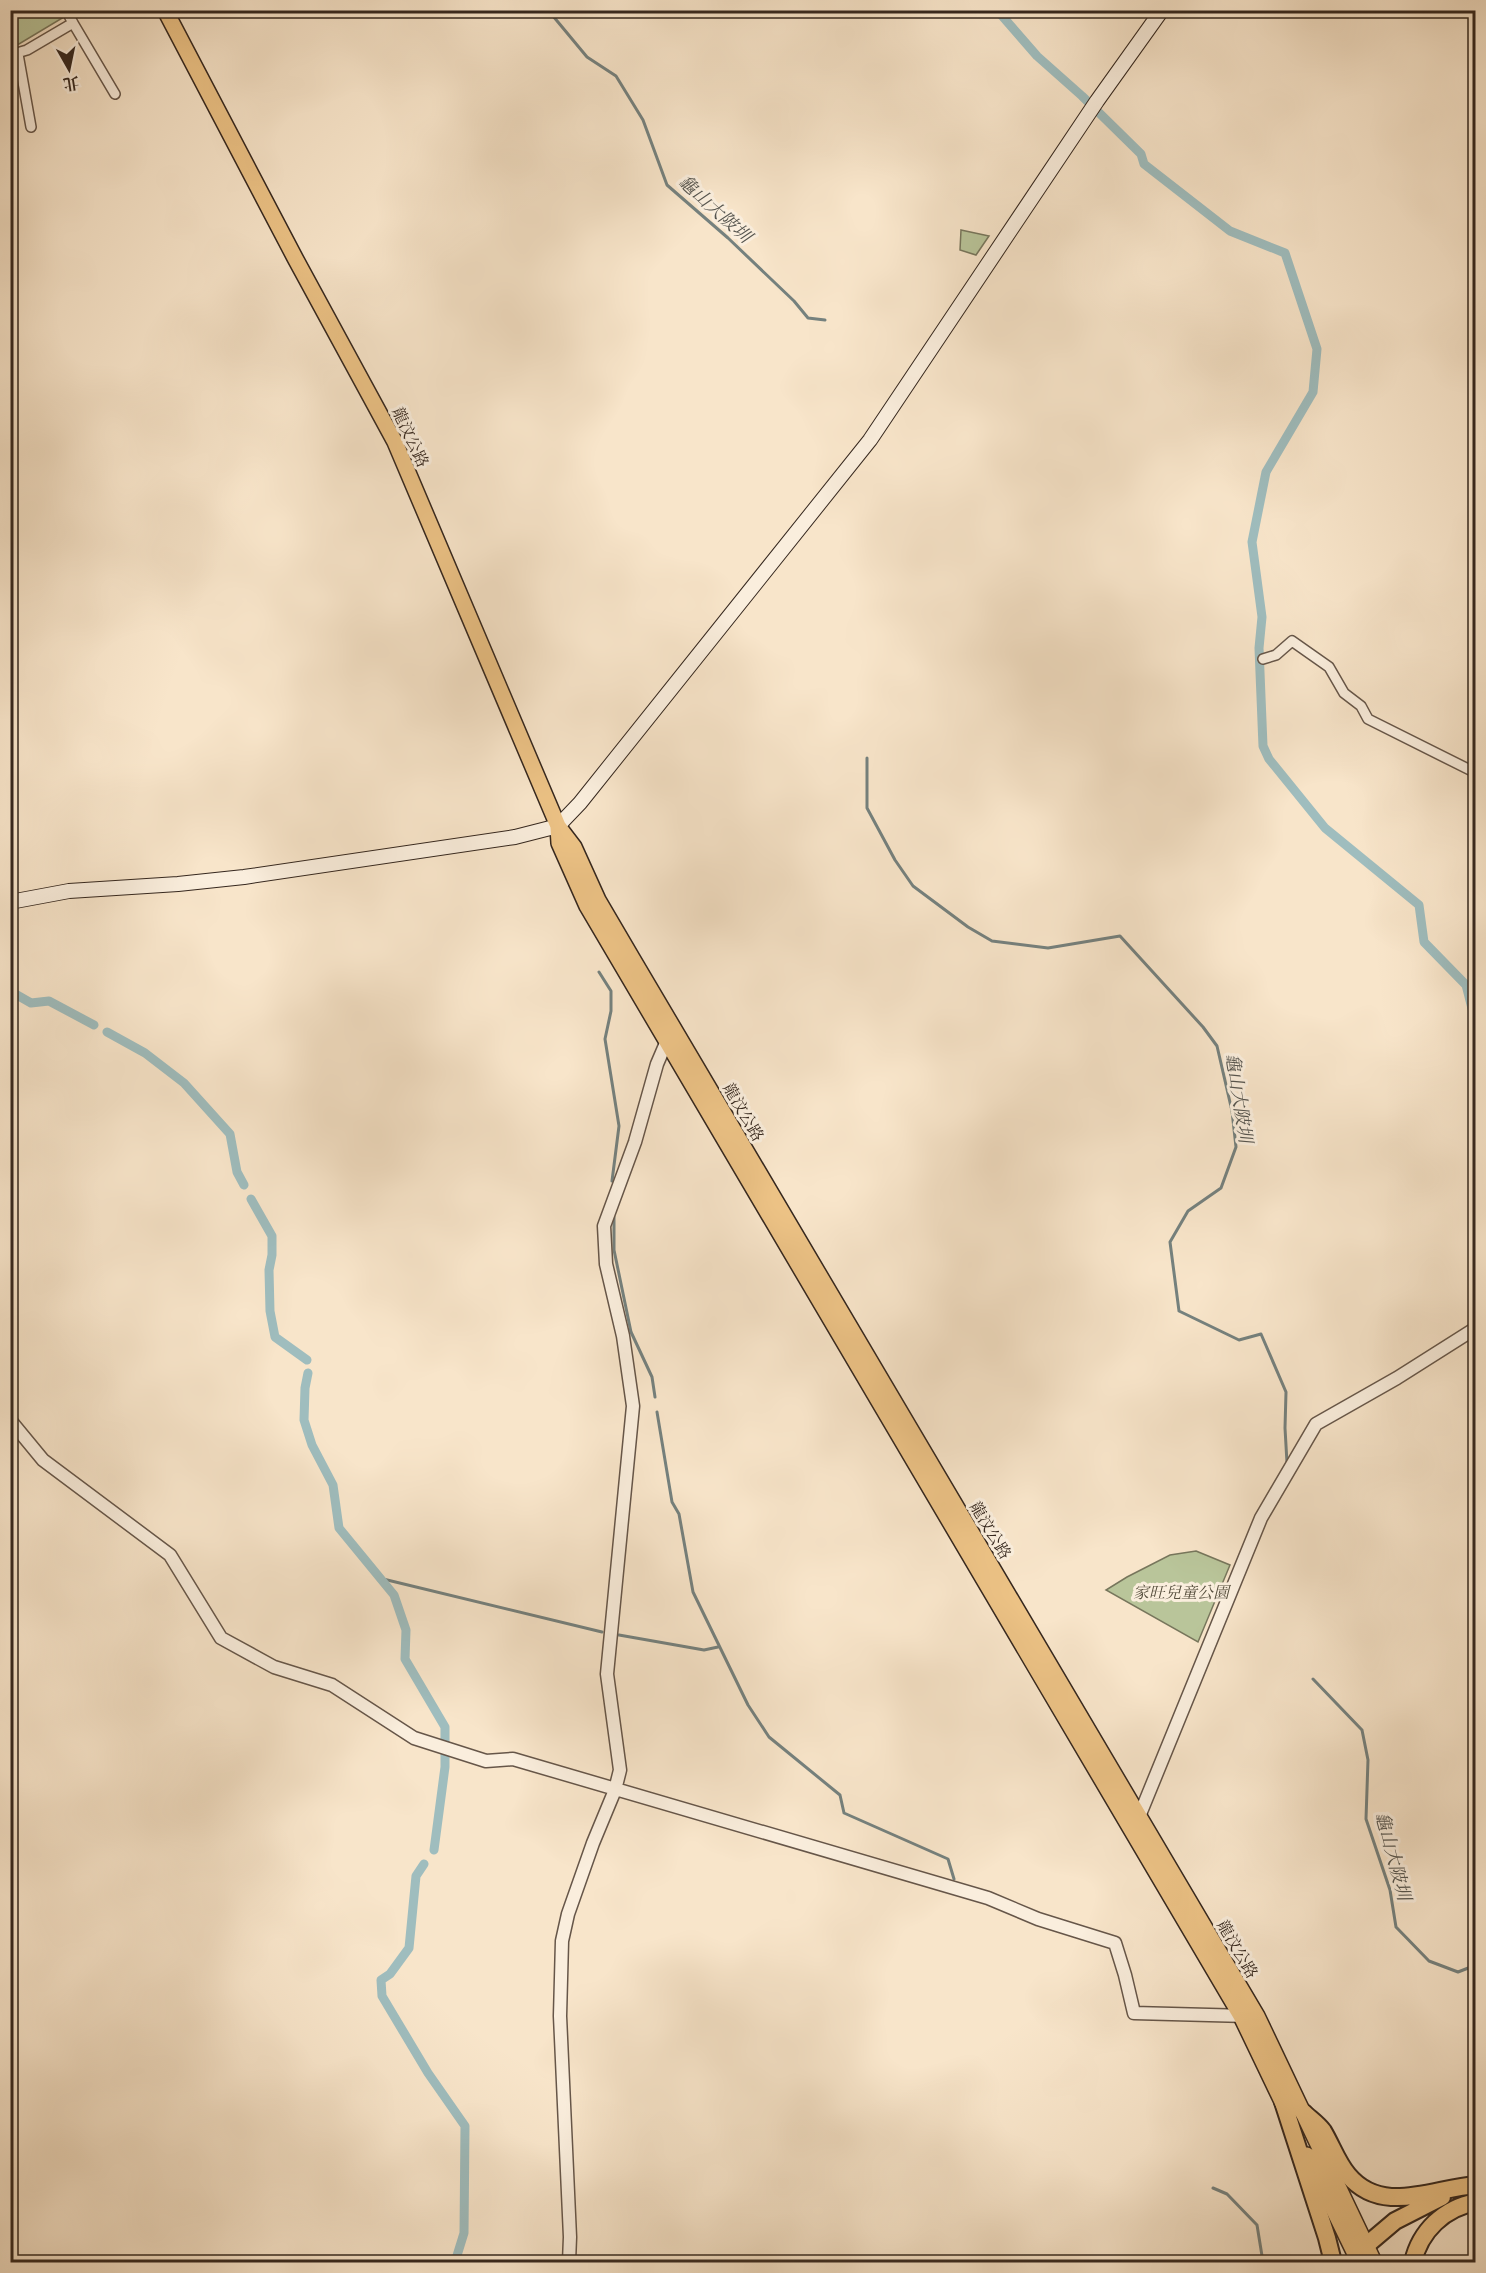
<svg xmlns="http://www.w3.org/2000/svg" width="1486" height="2273" font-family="Vollkorn,'Noto Serif TC',serif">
	<rect width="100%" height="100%" fill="#f8e5ca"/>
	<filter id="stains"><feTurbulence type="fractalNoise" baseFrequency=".00333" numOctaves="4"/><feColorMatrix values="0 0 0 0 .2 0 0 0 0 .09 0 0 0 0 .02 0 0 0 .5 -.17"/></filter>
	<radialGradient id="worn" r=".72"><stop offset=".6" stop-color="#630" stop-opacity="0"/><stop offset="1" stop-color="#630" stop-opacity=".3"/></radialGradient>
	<path fill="#b9c59a" stroke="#77765c" stroke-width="1.5" d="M11 10 60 11 64 17 19 44 11 45Z
		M961 230 989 236 976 255 960 250Z
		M1196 1551 1230 1565 1198 1642 1106 1590 1127 1577 1170 1555Z"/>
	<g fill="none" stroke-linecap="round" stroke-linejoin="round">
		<path stroke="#75817e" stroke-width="3" d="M548 10 587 57 616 76 643 120 667 185 728 238 794 301 808 318 825 320
			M867 758V808L895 860 913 886 968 927 992 941 1048 948 1120 936 1203 1027 1217 1046 1232 1111 1236 1147 1221 1188 1188 1211 1170 1242 1179 1311 1239 1340 1261 1334 1286 1392 1285 1428 1287 1463
			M599 972 611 991V1011L605 1039 619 1126 612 1181
			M614 1217V1250L631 1332 652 1377 655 1397
			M657 1412 672 1502 679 1514 693 1592 748 1705 769 1737 840 1795 844 1813 948 1859 954 1879
			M379 1578 602 1632
			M619 1635 704 1650 718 1647
			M1313 1679 1362 1730 1368 1760 1366 1819 1390 1890 1396 1927 1429 1961 1458 1972 1476 1965
			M1213 2188 1227 2194 1257 2225 1263 2262"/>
		<path stroke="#9fbdbe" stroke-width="9" d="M997 10 1037 56 1082 96 1141 154 1144 164 1230 231 1285 253 1317 349 1313 392 1266 472 1252 542 1262 617 1259 648 1263 746 1269 759 1325 828 1419 905 1424 942 1466 985 1476 1024
			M10 991 31 1003 49 1001 94 1025
			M107 1032 145 1053 184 1083 230 1134 237 1172 244 1185
			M251 1199 272 1236V1255L269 1270 270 1311 275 1337 307 1360
			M308 1373 305 1388 304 1420 312 1445 333 1485 339 1528 394 1595 406 1630 405 1659 445 1727V1767L434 1850
			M424 1864 416 1876 409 1948 390 1974 381 1980 382 1996 428 2073 465 2126 464 2233 455 2262"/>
		<g stroke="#665649" stroke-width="12">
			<path id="minor" d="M73 23 115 94
				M18 54 31 127
				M10 55 27 50 73 23 66 10
				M1263 659 1276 655 1292 641 1329 667 1344 693 1361 706 1368 719 1476 773"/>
		</g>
		<g stroke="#665649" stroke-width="15">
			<path id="tertiary" d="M10 1420 43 1460 170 1555 221 1638 274 1667 332 1685 414 1738 486 1761 513 1759 988 1898 1038 1919 1115 1943 1125 1975 1134 2013 1247 2016
				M1136 1824 1261 1518 1316 1424 1397 1378 1476 1328
				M569 2262 570 2237 560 2016 562 1941 568 1914 593 1843 615 1790 620 1770 607 1674 633 1406 623 1336 606 1264 604 1226 635 1142 657 1064 666 1043 672 1038"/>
		</g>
		<g stroke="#35271e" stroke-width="16">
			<path id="secondary" d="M10 902 69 891 178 884 244 877 515 837 558 826 580 803 870 440 1097 101 1162 10"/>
		</g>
		<g stroke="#35271e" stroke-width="18">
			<path id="primary" d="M165 10 295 258 395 442 558 826 574 847 598 900 632 958 1257 2016 1374 2262
				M558 827 559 843 587 906 1241 2016 1288 2114
				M1307 2155 1359 2262"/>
		</g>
		<g stroke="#35271e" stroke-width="20">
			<path id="motorway" d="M1283 2102 1327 2238 1333 2262
				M1303 2112C1309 2118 1318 2124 1323 2131 1332 2146 1337 2162 1348 2175 1382 2216 1433 2188 1476 2185
				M1356 2254 1395 2221 1442 2197
				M1413 2262C1420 2231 1444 2208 1476 2202"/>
		</g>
		<use href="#minor" stroke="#faeedd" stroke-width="9"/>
		<use href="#tertiary" stroke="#faeedd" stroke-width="12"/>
		<use href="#secondary" stroke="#faeedd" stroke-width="14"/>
		<use href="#primary" stroke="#ecc285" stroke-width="15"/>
		<use href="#motorway" stroke="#ecc285" stroke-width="16"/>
	</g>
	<g text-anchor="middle" stroke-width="6" stroke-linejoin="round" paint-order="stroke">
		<g font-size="16" fill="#35271e" stroke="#faeedd">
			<text transform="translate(411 437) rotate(65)" y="6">龍汶公路</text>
			<text transform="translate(744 1112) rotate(60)" y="6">龍汶公路</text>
			<text transform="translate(991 1530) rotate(59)" y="6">龍汶公路</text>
			<text transform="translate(1238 1949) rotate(60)" y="6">龍汶公路</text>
		</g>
		<g font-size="16" font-style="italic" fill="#564e3d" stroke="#faeedd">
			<text x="1181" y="1598">家旺兒童公園</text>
		</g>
		<g font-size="18" font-style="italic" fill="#55544e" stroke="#faeedd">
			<text transform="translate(715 209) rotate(42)" y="6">龜山大陂圳</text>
			<text transform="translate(1239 1098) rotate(81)" y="6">龜山大陂圳</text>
			<text transform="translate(1393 1856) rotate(75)" y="6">龜山大陂圳</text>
		</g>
	</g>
	<rect width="1486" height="2273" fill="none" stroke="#f8e5ca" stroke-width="36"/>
	<rect x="12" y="12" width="1462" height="2249" fill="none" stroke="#35271e" stroke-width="3"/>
	<rect x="18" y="18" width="1450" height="2237" fill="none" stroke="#35271e" stroke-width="1.5"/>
	<g transform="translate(69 69) rotate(171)" stroke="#faeedd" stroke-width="4.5" paint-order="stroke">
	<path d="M0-4.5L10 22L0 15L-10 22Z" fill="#35271e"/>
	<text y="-9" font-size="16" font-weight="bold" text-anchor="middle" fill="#35271e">北</text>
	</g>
	<rect width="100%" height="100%" filter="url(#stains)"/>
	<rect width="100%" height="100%" fill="url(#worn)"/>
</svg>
